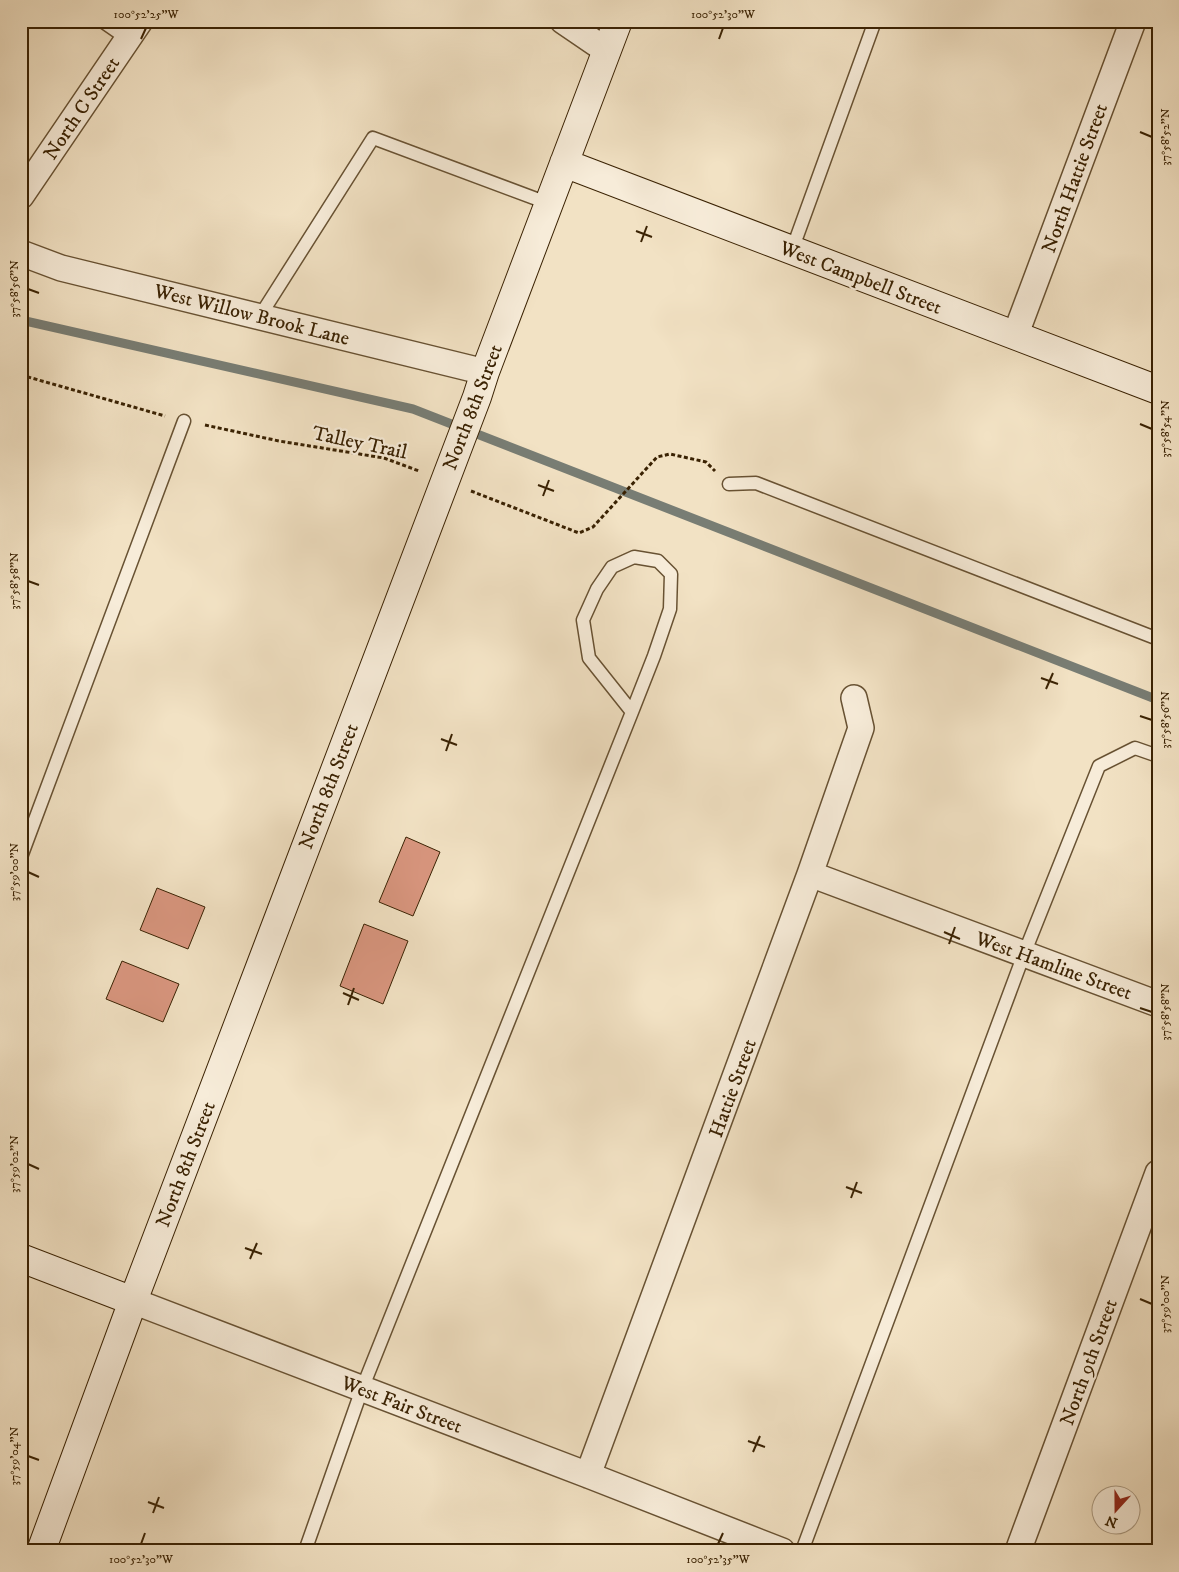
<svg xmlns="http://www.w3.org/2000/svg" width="1179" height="1572" font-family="'IM FELL DW Pica',serif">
	<rect width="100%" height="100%" fill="#f2e2c4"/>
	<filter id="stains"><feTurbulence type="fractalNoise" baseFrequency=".004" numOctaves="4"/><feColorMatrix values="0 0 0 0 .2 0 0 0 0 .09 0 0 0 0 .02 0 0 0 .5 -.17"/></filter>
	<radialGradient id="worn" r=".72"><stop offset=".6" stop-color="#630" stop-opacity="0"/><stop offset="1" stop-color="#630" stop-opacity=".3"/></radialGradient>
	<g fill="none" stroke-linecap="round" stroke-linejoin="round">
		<path stroke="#787d74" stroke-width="9" d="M21 320 413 409 1158 700"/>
	</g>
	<path fill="#d9967f" stroke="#3a2203" d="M406 837 440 852 413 916 379 902Z
		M157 888 205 907 188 949 140 930Z
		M364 924 408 941 383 1004 340 986Z
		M122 961 179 984 163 1022 106 999Z"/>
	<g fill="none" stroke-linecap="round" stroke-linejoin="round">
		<g stroke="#685233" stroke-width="15">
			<path id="lane" d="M102 21 128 39
				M792 250 875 21
				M260 316 373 138 550 204
				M729 484 756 483 1158 639
				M21 857 184 421
				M305 1551 362 1389 632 712 654 656 670 609 671 574 658 561 634 557 612 567 597 589 583 620 589 658 632 712
				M802 1551 1024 954 1099 766 1135 748 1158 756"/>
		</g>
		<g stroke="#685233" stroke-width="28">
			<path id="street" d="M563 21 607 51
				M21 196 140 21
				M21 253 61 268 485 372
				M1015 336 1133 21
				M810 874 1158 1004
				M133 1301 588 1475 782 1551
				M588 1475 810 874 861 728 854 698
				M1018 1551 1158 1173"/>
		</g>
		<g stroke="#3a2203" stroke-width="30">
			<path id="secondary" d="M564 163 1158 390
				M21 1258 133 1301
				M41 1551 133 1301 477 397 485 372 618 21"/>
		</g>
		<path stroke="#3a2203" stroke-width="3" stroke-dasharray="4 2.5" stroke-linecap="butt" d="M21 375 165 416
			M205 425 279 441 384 458 419 471
			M471 491 579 533 593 527 657 457 670 454 706 462 715 471"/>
		<use href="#lane" stroke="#f7ecd9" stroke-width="12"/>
		<use href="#street" stroke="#f7ecd9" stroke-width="25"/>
		<use href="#secondary" stroke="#f7ecd9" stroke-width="28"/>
	</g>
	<path fill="none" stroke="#3a2203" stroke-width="2" d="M141 39 146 28M719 39 723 28M1140 132 1152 137M636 231 652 237M641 242 647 226M28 289 39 293M1140 424 1152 429M538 485 554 491M543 496 549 480M28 581 39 585M1041 678 1058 684M1046 689 1053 673M1140 716 1152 720M441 739 457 745M446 751 452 734M28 872 39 877M944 932 960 939M949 944 955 927M343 993 359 1000M348 1005 354 988M1140 1008 1152 1012M28 1164 39 1169M846 1187 862 1193M851 1198 857 1182M245 1248 262 1254M250 1259 257 1243M1140 1299 1152 1304M748 1441 765 1447M753 1452 760 1436M28 1456 39 1460M148 1502 164 1508M153 1513 159 1497M141 1544 145 1533M718 1544 723 1533"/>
	<g text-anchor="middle" stroke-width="4.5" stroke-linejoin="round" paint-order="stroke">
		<g font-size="20" fill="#3a2203" stroke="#f7ecd9">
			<text transform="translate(81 108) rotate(-56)" y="7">North C Street</text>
			<text transform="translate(1074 178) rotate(-70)" y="7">North Hattie Street</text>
			<text transform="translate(861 277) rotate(21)" y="7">West Campbell Street</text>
			<text transform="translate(252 314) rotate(14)" y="7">West Willow Brook Lane</text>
			<text transform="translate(472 407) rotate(-69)" y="7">North 8th Street</text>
			<text transform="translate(360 442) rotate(12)" y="7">Talley Trail</text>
			<text transform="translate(328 786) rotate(-69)" y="7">North 8th Street</text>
			<text transform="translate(1054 965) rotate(20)" y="7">West Hamline Street</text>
			<text transform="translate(732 1088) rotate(-70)" y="7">Hattie Street</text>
			<text transform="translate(185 1164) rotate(-69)" y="7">North 8th Street</text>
			<text transform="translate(1088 1362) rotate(-70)" y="7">North 9th Street</text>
			<text transform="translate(402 1404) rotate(21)" y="7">West Fair Street</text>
		</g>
	</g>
	<rect width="1179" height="1572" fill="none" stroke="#f2e2c4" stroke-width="55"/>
	<g transform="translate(1116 1510) rotate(201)"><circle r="24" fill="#f7ecd9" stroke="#ab9b83"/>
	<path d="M0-4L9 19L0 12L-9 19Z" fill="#8f2418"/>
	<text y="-8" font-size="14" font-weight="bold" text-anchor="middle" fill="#3a2203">N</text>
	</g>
	<rect x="28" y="28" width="1124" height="1516" fill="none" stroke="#3a2203" stroke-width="2"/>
	<g font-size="12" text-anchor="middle" fill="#3a2203">
		<text x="146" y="18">100°52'25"W</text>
		<text x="723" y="18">100°52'30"W</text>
		<text transform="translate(1165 137) rotate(-90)" y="4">37°58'52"N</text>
		<text transform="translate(14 289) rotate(-90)" y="4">37°58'56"N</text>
		<text transform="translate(1165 429) rotate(-90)" y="4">37°58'54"N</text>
		<text transform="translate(14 581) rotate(-90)" y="4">37°58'58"N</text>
		<text transform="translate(1165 720) rotate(-90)" y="4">37°58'56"N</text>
		<text transform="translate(14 872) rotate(-90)" y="4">37°59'00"N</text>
		<text transform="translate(1165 1012) rotate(-90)" y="4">37°58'58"N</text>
		<text transform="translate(14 1164) rotate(-90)" y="4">37°59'02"N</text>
		<text transform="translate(1165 1304) rotate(-90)" y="4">37°59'00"N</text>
		<text transform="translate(14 1456) rotate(-90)" y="4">37°59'04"N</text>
		<text x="141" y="1563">100°52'30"W</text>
		<text x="718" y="1563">100°52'35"W</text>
	</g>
	<rect width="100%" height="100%" filter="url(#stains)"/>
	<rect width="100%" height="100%" fill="url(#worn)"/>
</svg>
